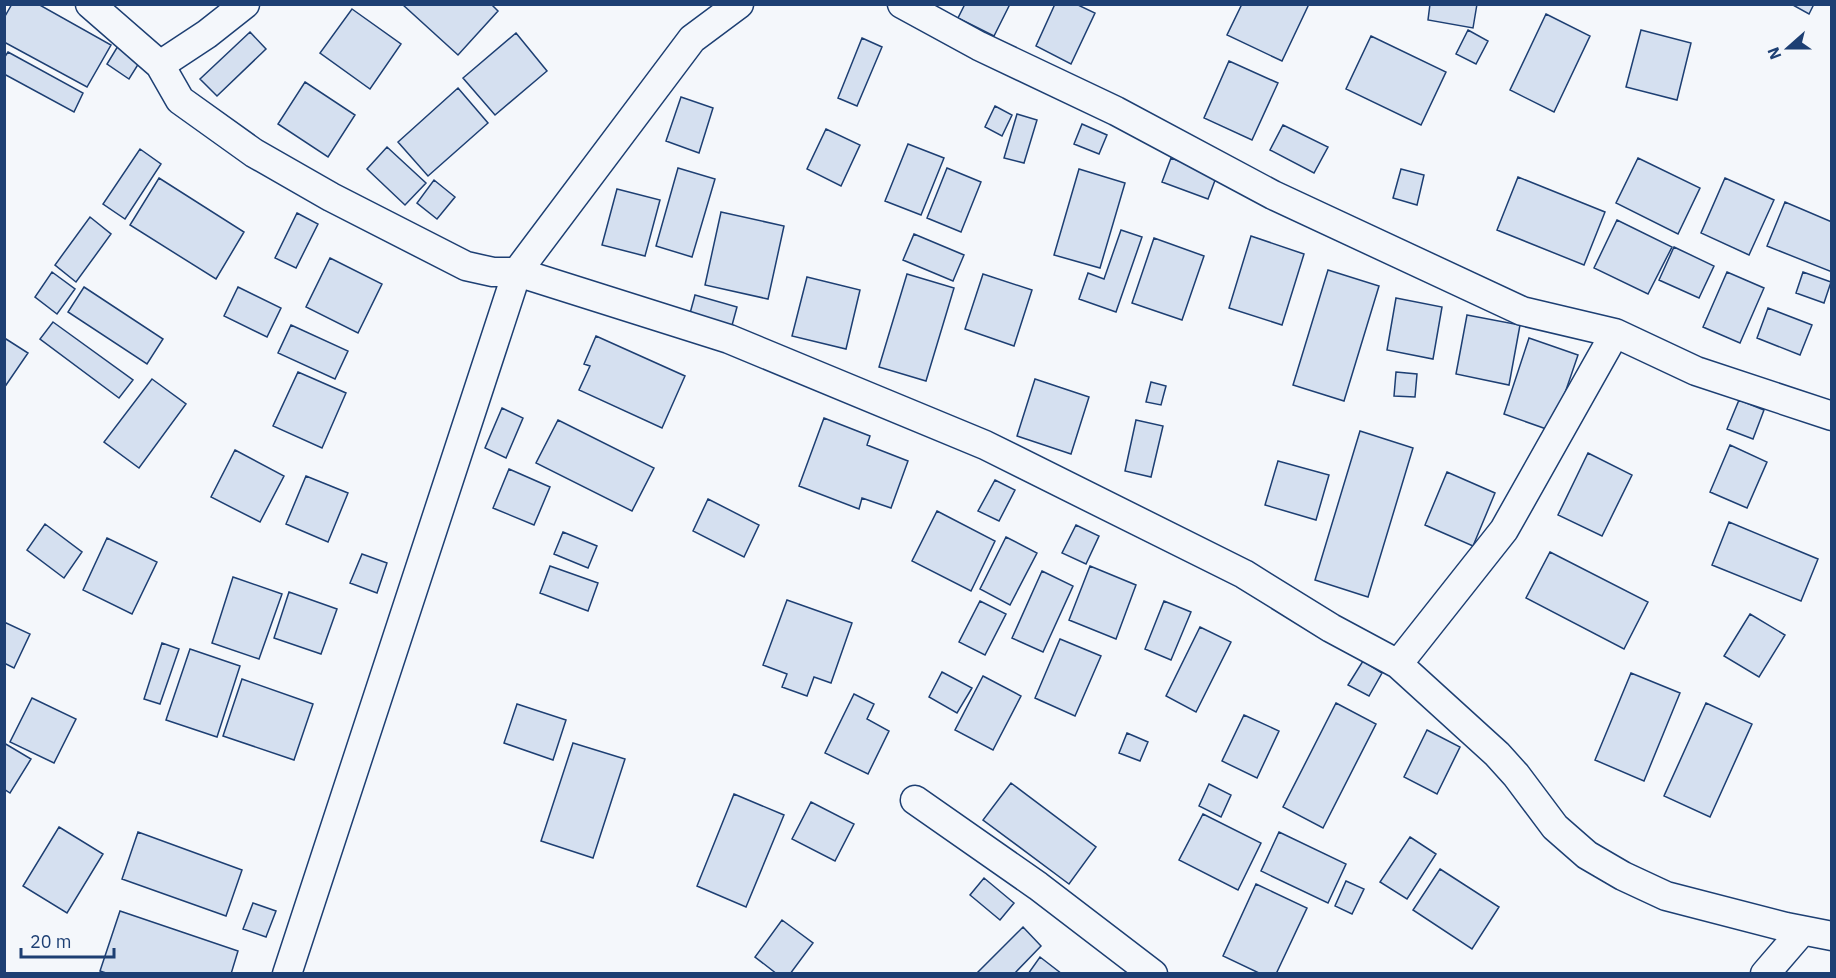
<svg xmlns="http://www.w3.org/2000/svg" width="1836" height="978" font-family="'IBM Plex Sans',sans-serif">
	<rect width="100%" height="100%" fill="#f4f7fb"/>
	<path fill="#d5e0f0" stroke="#1d3f73" stroke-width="1.5" d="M12 4H38L111 45 87 87 4 42V18Z
		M402 4H491L498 11 458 55Z
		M965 4H1010L994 36 958 18Z
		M1055 4H1076L1095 13 1071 64 1036 46Z
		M1242 4H1309L1282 61 1227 35Z
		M1430 4H1477L1473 28 1428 20Z
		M1791 4H1814L1809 14Z
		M352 9 401 44 370 89 320 53Z
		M1546 14 1590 36 1554 112 1510 90Z
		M1468 30 1488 41 1476 64 1456 54Z
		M1641 30 1691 43 1677 100 1626 87Z
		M250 32 266 49 217 96 200 79Z
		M516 33 547 71 495 115 463 78Z
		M1371 36 1446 72 1421 125 1346 89Z
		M862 38 882 47 857 106 838 98Z
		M121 41 144 55 129 79 107 64Z
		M8 52 83 93 74 112 4 74V58Z
		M1229 61 1278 83 1252 140 1204 118Z
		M305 82 355 115 328 157 278 124Z
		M458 88 488 123 428 176 398 142Z
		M681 97 713 108 699 153 666 141Z
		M995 106 1012 115 1002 136 985 127Z
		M1017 114 1037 120 1024 163 1004 158Z
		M1082 124 1107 135 1099 154 1074 144Z
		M1283 125 1328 147 1314 173 1270 150Z
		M826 129 860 145 841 186 807 169Z
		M908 144 944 158 921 215 885 201Z
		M387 147 426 183 405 205 367 169Z
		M140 149 161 164 125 219 103 204Z
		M1171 158 1217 175 1208 199 1162 182Z
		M1638 158 1700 188 1678 234 1616 203Z
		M678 168 715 179 692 257 656 246Z
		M947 168 981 182 961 232 927 218Z
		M1079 169 1125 183 1100 268 1054 255Z
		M1401 169 1424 175 1417 205 1393 198Z
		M1518 177 1605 212 1584 265 1497 230Z
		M159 178 244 232 216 279 130 225Z
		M1725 178 1774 200 1749 255 1701 233Z
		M434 180 455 197 437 219 417 203Z
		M617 189 660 200 645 256 602 245Z
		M1785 202 1832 222V272L1767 246Z
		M721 212 784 226 768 299 705 285Z
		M297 213 318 224 296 268 275 258Z
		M90 217 111 234 76 282 55 265Z
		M1617 220 1672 247 1648 294 1594 268Z
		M1121 230 1142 237 1116 312 1079 299 1088 273 1104 279Z
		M914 234 964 255 953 281 903 260Z
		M1251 236 1304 254 1282 325 1229 308Z
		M1154 238 1204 256 1182 320 1132 303Z
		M1674 247 1714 266 1699 298 1659 280Z
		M330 258 382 284 358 333 306 307Z
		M1328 270 1379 286 1344 401 1293 385Z
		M52 272 75 289 57 314 35 297Z
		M1727 272 1764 288 1740 343 1703 327Z
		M1803 272 1831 282 1824 303 1796 293Z
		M907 274 954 288 926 381 879 367Z
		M983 274 1032 290 1014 346 965 329Z
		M807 277 860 290 846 349 792 336Z
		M84 287 163 339 147 364 68 312Z
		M238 287 281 308 267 337 224 316Z
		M695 295 737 307 731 329 689 317Z
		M1396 298 1442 307 1433 359 1387 350Z
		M1768 308 1812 325 1800 355 1757 338Z
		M1467 315 1520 325 1509 385 1456 374Z
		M53 322 133 380 119 398 40 339Z
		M291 325 348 351 335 379 278 353Z
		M596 336 685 376 662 428 579 390 590 366 584 364Z
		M1529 338 1578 355 1552 431 1504 414Z
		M6 339 28 353 4 388V341Z
		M298 372 346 393 322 448 273 426Z
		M1396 372 1417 374 1415 397 1394 396Z
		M152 379 186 404 139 468 104 442Z
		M1035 379 1089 397 1071 454 1017 436Z
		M1151 382 1166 386 1161 405 1146 402Z
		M1739 400 1764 410 1753 439 1727 429Z
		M502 408 523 418 506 458 485 448Z
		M824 418 870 436 867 445 908 461 891 508 862 498 859 509 799 486Z
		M558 420 654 468 632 511 536 463Z
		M1136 420 1163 426 1151 477 1125 471Z
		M1360 431 1413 448 1368 597 1315 580Z
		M1730 445 1767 462 1747 508 1710 492Z
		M235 450 284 476 260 522 211 497Z
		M1588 453 1632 475 1602 536 1558 515Z
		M1278 461 1329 475 1316 520 1265 505Z
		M509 469 550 487 534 525 493 508Z
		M1447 472 1495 493 1473 546 1425 525Z
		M306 476 348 493 328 542 286 524Z
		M995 480 1015 490 999 521 978 511Z
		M708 499 759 525 744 557 693 531Z
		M937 511 995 541 971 591 912 561Z
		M1729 522 1818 559 1801 601 1712 565Z
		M45 524 82 552 64 578 27 550Z
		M1076 525 1099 536 1086 564 1062 553Z
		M563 532 597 546 588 568 554 554Z
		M1006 537 1037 553 1010 605 980 589Z
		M107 538 157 562 132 614 83 590Z
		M1550 552 1648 602 1624 649 1526 598Z
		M362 554 387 563 377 593 350 583Z
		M550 566 598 583 588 611 540 593Z
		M1090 566 1136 585 1116 639 1069 620Z
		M1042 571 1073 586 1043 652 1012 638Z
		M233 577 282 594 259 659 212 643Z
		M289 592 337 609 321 654 274 638Z
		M787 600 852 623 831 683 814 677 807 696 782 687 787 674 763 665Z
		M980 601 1006 614 985 655 959 642Z
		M1164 601 1191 612 1171 660 1145 649Z
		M1750 614 1785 635 1759 677 1724 656Z
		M4 622 30 634 14 668 4 663Z
		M1200 627 1231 642 1196 712 1166 696Z
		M1060 639 1101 656 1075 716 1035 698Z
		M162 643 179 649 160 704 144 699Z
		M190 649 240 666 217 737 166 720Z
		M1363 661 1382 673 1369 696 1348 685Z
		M942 672 972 688 957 713 929 697Z
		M1631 673 1680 693 1644 781 1595 760Z
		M983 676 1021 696 993 750 955 730Z
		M242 679 313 704 294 760 223 736Z
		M854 694 874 704 867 719 889 731 868 774 825 753Z
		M32 698 76 719 54 763 10 742Z
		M1336 703 1376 724 1323 828 1283 807Z
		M1706 703 1752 724 1710 817 1664 796Z
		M517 704 566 720 553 760 504 743Z
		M1244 715 1279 731 1257 778 1222 761Z
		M1427 730 1460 747 1437 794 1404 777Z
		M1127 733 1148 742 1140 761 1119 753Z
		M4 743 31 759 10 793 4 789Z
		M573 743 625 759 593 858 541 841Z
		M1011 783 1096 847 1069 884 983 820Z
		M1209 784 1231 795 1221 817 1199 806Z
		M734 794 784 815 746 907 697 886Z
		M811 802 854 824 835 861 792 839Z
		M1203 814 1261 843 1238 890 1179 860Z
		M59 827 103 854 67 913 23 886Z
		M138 832 242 870 226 916 122 879Z
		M1279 832 1346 864 1328 903 1261 871Z
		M1410 837 1436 854 1407 899 1380 882Z
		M1440 869 1499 907 1472 949 1413 910Z
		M984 878 1014 903 1000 920 970 895Z
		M1346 881 1364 889 1352 914 1335 906Z
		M1256 884 1307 908 1276 974H1261L1223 956Z
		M253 903 276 911 266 937 243 929Z
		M120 911 238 951 231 974H109L100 971Z
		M782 920 813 943 790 974H777L755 957Z
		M1023 927 1041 946 1014 974H976Z
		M1040 957 1062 974H1028Z"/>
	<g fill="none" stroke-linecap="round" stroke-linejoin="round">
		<g stroke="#1d3f73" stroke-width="31">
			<path id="street" d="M90 4 160 65 180 100 254 153 331 197 466 266 493 272H517L729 339 985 445 1244 574 1331 628 1398 664 1497 754 1516 775 1555 827 1587 855 1623 876 1666 896 1786 927 1832 936
				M902 4 979 46 1116 111 1273 195 1522 311 1615 333 1696 371 1832 416
				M160 65 207 34 245 4
				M1398 664 1504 530 1615 333
				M915 800 1038 886 1153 974
				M287 974 517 272 692 39 739 4
				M1765 974 1802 931"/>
		</g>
		<use href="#street" stroke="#f4f7fb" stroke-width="28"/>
	</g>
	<rect width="1836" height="978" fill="none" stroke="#1d3f73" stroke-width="12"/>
	<g transform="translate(1788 48) rotate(249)" stroke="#f4f7fb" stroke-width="4.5" paint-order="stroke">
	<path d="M0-4.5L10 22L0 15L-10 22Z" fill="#1d3f73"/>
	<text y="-9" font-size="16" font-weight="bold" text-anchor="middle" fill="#1d3f73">N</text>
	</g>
	<path d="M21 948v9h93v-9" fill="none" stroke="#1d3f73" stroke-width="3"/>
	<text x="30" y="948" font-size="18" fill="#1d3f73" stroke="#f4f7fb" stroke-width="4.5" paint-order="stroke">20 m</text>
</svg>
